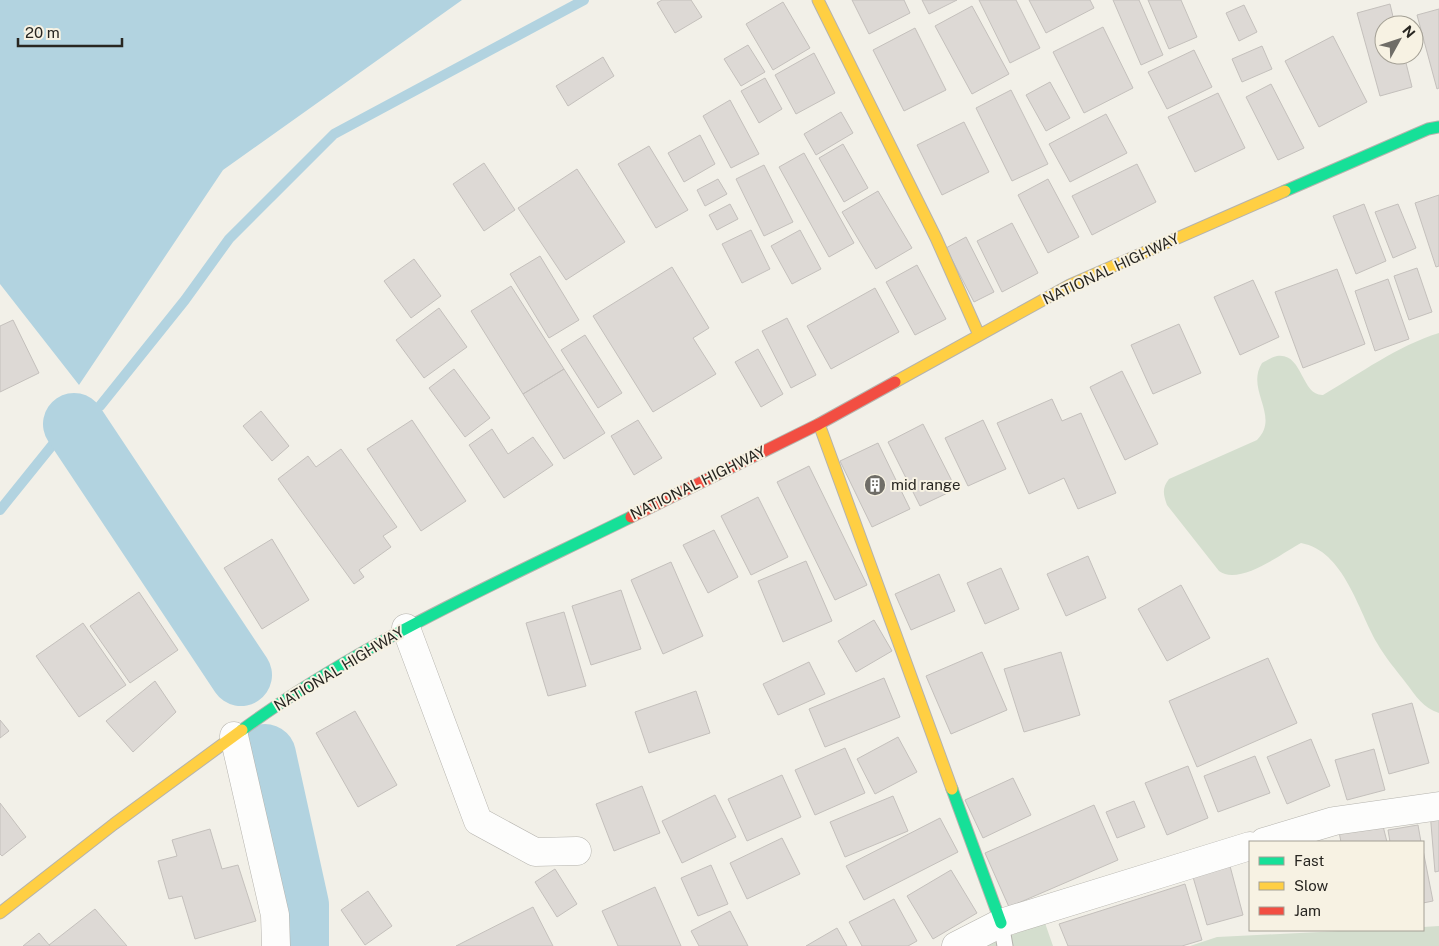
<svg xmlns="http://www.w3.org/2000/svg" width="1439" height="946" font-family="'Public Sans',sans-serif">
	<rect width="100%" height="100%" fill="#f2f0e8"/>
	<path fill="#d4dece" d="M1439 333V713C1423 708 1416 696 1406 683 1396 670 1385 657 1377 643 1358 610 1344 551 1301 543 1281 554 1239 586 1219 571L1167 505C1163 494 1162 488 1169 479L1257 440C1281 416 1245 390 1262 363 1266 361 1272 357 1277 356 1303 352 1301 396 1323 395 1361 373 1397 346 1439 333Z
		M1045 923 1053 946H981Z
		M1439 926V946H1190L1217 937 1359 930H1423V927Z"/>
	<path fill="#b2d3e0" d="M0 0H462L223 170 79 385 0 284Z"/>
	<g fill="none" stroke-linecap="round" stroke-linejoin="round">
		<path stroke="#b2d3e0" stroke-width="10" d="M0 510 54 443 74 424 100 406 185 300 229 239 334 134 584 0"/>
		<path stroke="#b2d3e0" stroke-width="62" d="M74 424 241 675
			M265 755 298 905V946"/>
	</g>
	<path fill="#ddd9d5" stroke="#c4c0bc" d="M662 0H691L702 17 675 33 657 3Z
		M852 0H904L910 13 869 34Z
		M922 0H957L929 14Z
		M979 0H1016L1040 48 1010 63Z
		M1029 0H1090L1094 8 1046 33Z
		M1113 0H1139L1163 55 1141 65Z
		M1148 0H1181L1197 37 1169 49Z
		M783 2 810 48 773 70 746 24Z
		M1390 4 1395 25H1384V55H1404L1412 87 1380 96 1357 13Z
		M1244 5 1257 32 1239 41 1226 13Z
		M972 6 1009 74 972 94 935 26Z
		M1439 9V88L1437 89 1417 15Z
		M1103 27 1133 88 1084 113 1053 52Z
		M915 28 946 90 904 111 873 50Z
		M1333 36 1367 102 1319 127 1285 61Z
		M748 45 765 72 741 86 724 59Z
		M1262 46 1272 69 1242 82 1232 59Z
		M1194 50 1212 87 1167 109 1148 72Z
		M814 53 835 93 796 114 775 75Z
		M603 57 614 76 568 106 556 86Z
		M765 78 782 109 759 123 741 91Z
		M1050 82 1070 118 1046 131 1026 95Z
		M1271 84 1304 148 1278 160 1246 97Z
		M1011 90 1048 164 1012 181 976 108Z
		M1218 93 1245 148 1195 172 1168 117Z
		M730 100 759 154 731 168 703 116Z
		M841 112 853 133 816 155 804 134Z
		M1106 114 1127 153 1070 182 1049 144Z
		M964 122 989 172 942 195 917 145Z
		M700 135 715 164 684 182 668 153Z
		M843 144 868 188 844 202 819 158Z
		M649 146 688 210 656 228 618 164Z
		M804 153 854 243 829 257 779 167Z
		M484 163 515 210 484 231 453 184Z
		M1137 164 1156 202 1092 235 1072 196Z
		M764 165 793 222 764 236 736 179Z
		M577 169 625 242 566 280 518 208Z
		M718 179 727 194 705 206 697 190Z
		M1048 179 1079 237 1048 253 1018 195Z
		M878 191 912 248 876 269 842 212Z
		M1439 195V266L1436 267 1415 203Z
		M730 204 738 219 717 230 709 215Z
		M1364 204 1386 261 1356 274 1333 216Z
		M1398 204 1416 248 1393 258 1375 212Z
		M1012 223 1038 273 1002 292 977 241Z
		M751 230 770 269 742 283 722 244Z
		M800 230 821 269 792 284 771 246Z
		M966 237 994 292 974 302 946 248Z
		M540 256 579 320 549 338 510 274Z
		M414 259 441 296 411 318 384 281Z
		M917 265 946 319 915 335 886 282Z
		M672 267 709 328 693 338 716 374 653 412 593 316Z
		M1417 268 1432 312 1409 320 1394 276Z
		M1337 269 1365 344 1303 368 1275 292Z
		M1388 279 1409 339 1375 351 1355 291Z
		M1253 280 1279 337 1240 355 1214 297Z
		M511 286 564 369 523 394 471 311Z
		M875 288 899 332 831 369 807 326Z
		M439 308 467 347 424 378 396 340Z
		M787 318 816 375 791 388 762 331Z
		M13 320 39 373 0 392V326Z
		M1179 324 1201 373 1153 394 1131 345Z
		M585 335 622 393 598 408 561 350Z
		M758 349 783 394 761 407 735 362Z
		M454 369 490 418 465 437 429 388Z
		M564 369 605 433 564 459 523 394Z
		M1122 371 1158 444 1125 460 1090 387Z
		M1052 399 1062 421 1081 413 1116 493 1078 509 1064 478 1029 494 997 423Z
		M261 411 289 446 272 461 243 426Z
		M412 420 466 501 421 531 367 449Z
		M638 420 662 458 634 475 611 436Z
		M983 420 1006 469 968 486 945 438Z
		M923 424 956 489 920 506 888 442Z
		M492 429 508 454 533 437 553 465 504 498 469 445Z
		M878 443 910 509 872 527 840 461Z
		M341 449 397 527 383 536 391 547 359 570 364 577 354 584 278 479 308 456 316 467Z
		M809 466 867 585 835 600 777 482Z
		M758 497 788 557 751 575 721 516Z
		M714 530 738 577 708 593 683 545Z
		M272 539 309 600 262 629 224 568Z
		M1088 556 1106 598 1066 616 1047 574Z
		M806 561 832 621 783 642 758 581Z
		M671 562 703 636 663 654 631 580Z
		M1001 568 1019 609 985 624 967 583Z
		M939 574 955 611 911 630 895 594Z
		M1181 585 1210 638 1167 661 1138 609Z
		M621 590 641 649 591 665 572 606Z
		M139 592 178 650 130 683 90 626Z
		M564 612 586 686 548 696 526 623Z
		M874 620 892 651 856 672 838 641Z
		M83 623 126 685 79 717 36 656Z
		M982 652 1007 710 951 734 926 676Z
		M1061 652 1080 715 1024 732 1004 669Z
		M1268 658 1297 723 1197 767 1169 701Z
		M809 662 825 694 778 715 763 684Z
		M884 678 900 717 825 747 809 709Z
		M155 681 176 712 133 752 106 721Z
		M696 691 710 733 649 753 635 712Z
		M1412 703 1429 763 1389 774 1372 714Z
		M355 711 397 785 358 807 316 733Z
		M0 720 9 731 0 738Z
		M898 737 917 772 875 794 857 759Z
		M1311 739 1330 786 1287 804 1267 757Z
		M845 748 865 793 815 815 795 770Z
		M1374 749 1385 790 1347 800 1335 760Z
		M1255 756 1270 793 1218 812 1204 776Z
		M1188 766 1208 818 1167 835 1145 783Z
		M782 775 801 817 747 841 728 799Z
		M1013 778 1031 815 983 838 965 800Z
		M642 786 660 833 614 851 596 804Z
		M715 795 736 837 682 863 662 821Z
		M893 796 908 831 845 857 830 822Z
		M1134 801 1145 827 1117 838 1106 812Z
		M0 803 26 837 2 856 0 854Z
		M1094 805 1118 860 1009 907 985 853Z
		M1430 812H1439V871L1435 872Z
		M940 818 958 852 864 900 846 866Z
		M1382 822 1387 842H1341L1339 832Z
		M1418 825 1421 842H1390L1388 830Z
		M210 829 222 869 238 865 256 921 195 939 182 896 169 899 158 861 177 856 172 840Z
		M782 838 800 874 747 899 730 863Z
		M1423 850 1433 901 1423 903Z
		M711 865 728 904 698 916 681 878Z
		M1230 866 1243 915 1207 925 1193 877Z
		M555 869 577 904 557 917 535 882Z
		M951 870 977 913 933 939 907 896Z
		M1185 884 1202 940 1182 946H1068L1059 924Z
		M655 887 681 946H618L602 911Z
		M368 891 392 926 365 945 341 910Z
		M894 899 917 941 908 946H862L849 922Z
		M533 907 553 946H456Z
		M95 909 127 946H50L49 945Z
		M730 911 748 946H699L691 931Z
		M837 928 847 946H806Z
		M39 933 50 946H23Z"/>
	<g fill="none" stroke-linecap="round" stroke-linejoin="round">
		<g stroke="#b5b3ad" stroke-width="17">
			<path id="lane" d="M1001 923 1005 946"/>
		</g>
		<g stroke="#b5b3ad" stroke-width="29">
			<path id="street" d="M406 628 478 821 535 852 577 851
				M234 736 275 915 276 946
				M1264 842 1334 821 1439 806
				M956 946 1001 923 1250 846"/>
		</g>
		<g stroke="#b5b3ad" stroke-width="13">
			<path id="fast" d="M1285 191 1428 129 1439 127
				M242 730C361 642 499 582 631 517
				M952 789 1001 923"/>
		</g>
		<g stroke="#b5b3ad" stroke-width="13">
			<path id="slow" d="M818 0 936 238 979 335
				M895 382 1070 285 1285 191
				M819 424 952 789
				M0 913 114 824 242 730"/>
		</g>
		<g stroke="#b5b3ad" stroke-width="13">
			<path id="jam" d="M631 517 819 424 895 382"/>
		</g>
		<use href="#lane" stroke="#fdfdfc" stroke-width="15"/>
		<use href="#street" stroke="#fdfdfc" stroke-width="28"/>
		<use href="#fast" stroke="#16e098" stroke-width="11"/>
		<use href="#slow" stroke="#ffcf43" stroke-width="11"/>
		<use href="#jam" stroke="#f24e42" stroke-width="11"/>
	</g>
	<defs>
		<g id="building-disc" transform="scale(1.125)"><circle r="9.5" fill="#6f6d67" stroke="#f7f2e3"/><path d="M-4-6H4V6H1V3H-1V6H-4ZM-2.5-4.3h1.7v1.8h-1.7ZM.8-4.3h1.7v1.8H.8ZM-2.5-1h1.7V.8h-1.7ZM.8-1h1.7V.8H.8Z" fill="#fff"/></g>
	</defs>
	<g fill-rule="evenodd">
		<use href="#building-disc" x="875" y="485"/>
	</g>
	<g text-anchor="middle" stroke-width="4" stroke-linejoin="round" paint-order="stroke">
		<g font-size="15" fill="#282621" stroke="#f7f2e3">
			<text transform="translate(1111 269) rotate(-25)" y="5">NATIONAL HIGHWAY</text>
			<text transform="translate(698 483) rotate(-26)" y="5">NATIONAL HIGHWAY</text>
			<text transform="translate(339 669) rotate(-31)" y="5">NATIONAL HIGHWAY</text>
		</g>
		<g font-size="15" fill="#282621" stroke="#f7f2e3" text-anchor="start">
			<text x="891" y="490">mid range</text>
		</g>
	</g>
	<rect x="1249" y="841" width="175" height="90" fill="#f7f2e3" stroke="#a4a095"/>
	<rect x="1259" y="857" width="25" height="8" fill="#16e098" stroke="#a4a095"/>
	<text x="1294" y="866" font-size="15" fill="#282621">Fast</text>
	<rect x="1259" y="882" width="25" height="8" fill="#ffcf43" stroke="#a4a095"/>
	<text x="1294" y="891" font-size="15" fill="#282621">Slow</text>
	<rect x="1259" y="907" width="25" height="8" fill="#f24e42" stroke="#a4a095"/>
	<text x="1294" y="916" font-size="15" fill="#282621">Jam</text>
	<g transform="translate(1399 40) rotate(50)"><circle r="24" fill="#f7f2e3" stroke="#a4a095"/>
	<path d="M0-4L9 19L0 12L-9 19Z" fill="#6f6d67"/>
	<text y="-8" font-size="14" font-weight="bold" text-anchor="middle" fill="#282621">N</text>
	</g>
	<path d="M18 38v8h104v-8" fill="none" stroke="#282621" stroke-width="2.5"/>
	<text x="25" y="38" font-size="15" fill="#282621" stroke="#f7f2e3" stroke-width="4" paint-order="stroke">20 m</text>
</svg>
